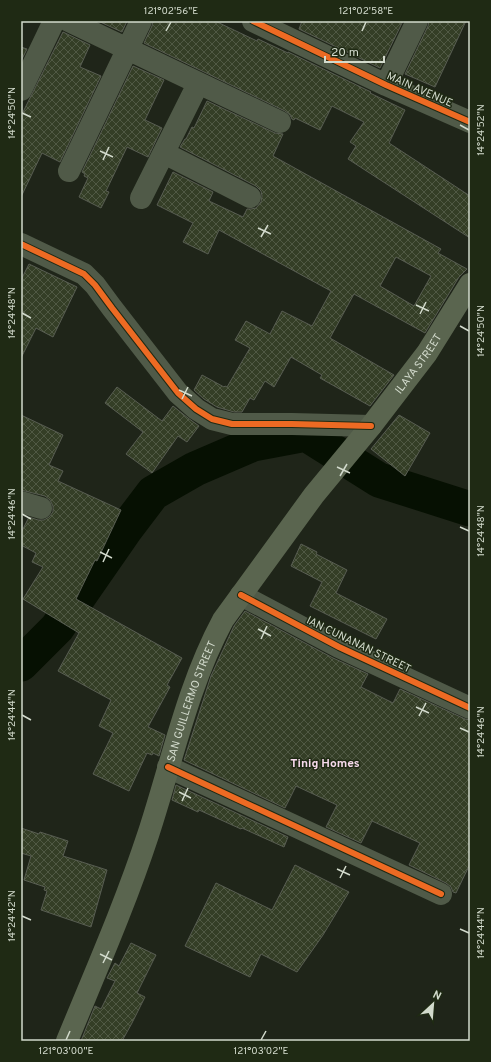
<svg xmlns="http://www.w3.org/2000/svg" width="491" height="1062" font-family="Overpass,sans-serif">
	<defs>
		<pattern id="building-cross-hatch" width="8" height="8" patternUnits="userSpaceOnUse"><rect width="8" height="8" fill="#343e26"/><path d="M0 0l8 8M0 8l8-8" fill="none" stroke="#505944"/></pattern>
	</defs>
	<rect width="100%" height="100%" fill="#1f2519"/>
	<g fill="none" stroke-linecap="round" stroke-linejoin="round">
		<path stroke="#061002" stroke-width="35" d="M21 664 57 628 125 530 153 493 195 469 253 444 306 434 379 480 470 509"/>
	</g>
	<path fill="url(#building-cross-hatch)" stroke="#585d52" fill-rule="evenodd" d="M98 21H127L122 32Z
		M153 21H215L257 41 258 39 288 53V52L371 92 370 93 405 110 389 143 470 196V238L348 159 356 146 350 142 364 122 332 106 320 130 295 118 294 120 292 119 290 115 285 111 144 43 152 26Z
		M302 21H403L380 68 299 29Z
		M429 21H466L435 87 405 74 428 26Z
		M63 32 90 45 80 67 101 76 60 162 42 153 21 197V116Z
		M21 47 27 49 21 61Z
		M133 66 164 80 145 120 162 128 148 157 127 147 106 191 109 192 101 208 79 197 88 178 84 176 85 174 82 172Z
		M207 101 275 133 283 134 273 156 441 249 438 253 467 269 459 277 425 333 354 294 330 338 394 375 370 406 320 378 322 375 291 357 274 387 265 381 254 400 250 398 242 412H234L217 407 204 399 194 390 202 375 224 387 225 386 227 387 250 348 235 340 246 321 270 334 282 311 312 326 331 291 219 230 208 254 183 242 193 223 157 205 173 172 213 192 209 201 243 217 247 209H251L256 208 261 202 262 196 261 191 256 186 180 147 185 139H186L192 127 194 128ZM396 257 431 276 414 306 380 286Z
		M29 264 77 287 53 337 36 328 21 358V280Z
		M117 387 162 421 173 406 188 418 199 426 187 442 178 436 152 473 126 454 143 432 105 403Z
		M21 415 63 435 49 465 63 471 58 481 121 510 97 561 95 560 76 599 182 658 167 685 170 687 148 727 165 735 159 756 153 753 152 755 147 753 129 791 93 774 113 733 99 726 111 700 58 671 79 633 23 599 43 567 32 562 36 553 21 545V533L29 517 38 520H44L49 517 53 512V506L50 500 45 496 21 490Z
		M399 415 430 433 405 476 371 449Z
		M301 544 317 552 316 554 347 570 336 593 387 619 376 639 310 606 322 582 291 566Z
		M245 611 333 658 368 674 361 687 393 703 400 689 465 719 470 720V864L456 893 453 892 451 887 446 883 409 865 420 843 372 821 361 843 326 827 337 805 296 786 285 808 184 760 211 676 234 626Z
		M176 785 288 837 284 847 242 828 241 829 199 810 198 812 172 800Z
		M21 828 39 834 40 832 68 841 63 856 107 870 91 927 41 910 47 891 44 890 45 887 24 880 31 856 21 853Z
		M295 865 349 892 323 935 297 972 261 954 250 977 185 946 216 883 272 910Z
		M131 943 156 955 137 993 145 997 132 1023 122 1041H81L95 1006 101 1009 115 981 107 978 115 963 119 966Z"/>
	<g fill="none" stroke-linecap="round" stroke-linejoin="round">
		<path stroke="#505a48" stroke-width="22" d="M69 21 280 122
			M253 21 386 85 470 122
			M386 85 417 21
			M21 90 54 21
			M164 153 250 197
			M69 171 141 21
			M141 198 198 84
			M21 244 84 274 95 285 112 308 178 393 196 409 212 419 232 424H292L371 426
			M21 502 41 508
			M241 595 339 647 470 708
			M168 767 441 894"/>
		<path stroke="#5a654f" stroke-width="22" id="s1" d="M67 1041C95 973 125 905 148 835 172 762 187 687 223 620L314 495 371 426 427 353 470 284"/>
		<g stroke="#1f2a14" stroke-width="8">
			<path id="cycleway" d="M253 21 386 85 470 122
				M21 244 84 274 95 285 112 308 178 393 196 409 212 419 232 424H292L371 426
				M241 595 339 647 470 708
				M168 767 441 894"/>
		</g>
		<use href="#cycleway" stroke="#ed6a23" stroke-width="6"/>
	</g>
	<path fill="none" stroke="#d2dacc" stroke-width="1.5" d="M166 31 171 22M362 31 366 22M22 113 31 117M460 125 469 130M100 151 113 157M103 160 109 147M258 228 271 234M261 237 268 225M416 305 429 311M22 313 31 318M420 314 426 302M460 326 469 331M179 390 192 396M182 399 188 387M337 467 350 473M340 476 347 464M22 514 31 519M460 527 469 531M100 552 112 558M103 562 109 549M258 629 271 636M261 639 267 626M416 707 429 713M22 715 31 720M419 716 426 703M460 728 469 732M179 792 191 798M182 801 188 788M337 869 350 875M340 878 346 866M22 916 31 920M460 929 469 933M100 954 112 960M103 963 109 951M66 1040 70 1031M261 1040 266 1031"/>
	<g text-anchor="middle" stroke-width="3" stroke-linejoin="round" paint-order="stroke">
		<g font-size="11" fill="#d2dacc" stroke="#1f2a14">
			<text transform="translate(420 89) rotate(24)" y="4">MAIN AVENUE</text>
			<text dy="4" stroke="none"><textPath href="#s1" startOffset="772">ILAYA STREET</textPath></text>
			<text transform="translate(359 644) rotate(26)" y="4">IAN CUNANAN STREET</text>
			<text dy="4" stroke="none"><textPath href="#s1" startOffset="362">SAN GUILLERMO STREET</textPath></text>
		</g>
		<g font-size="12" font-weight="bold" fill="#f7daec" stroke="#1f2a14">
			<text x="325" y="767">Tinig Homes</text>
		</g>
	</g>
	<rect width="491" height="1062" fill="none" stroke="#1f2a14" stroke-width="44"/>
	<g transform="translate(433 1004) rotate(26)" stroke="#1f2a14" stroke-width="3" paint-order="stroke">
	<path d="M0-3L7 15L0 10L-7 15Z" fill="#d2dacc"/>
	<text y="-6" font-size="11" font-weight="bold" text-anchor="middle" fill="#d2dacc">N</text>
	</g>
	<path d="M325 56v6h59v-6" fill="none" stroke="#d2dacc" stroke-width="2"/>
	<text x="331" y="56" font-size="12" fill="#d2dacc" stroke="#1f2a14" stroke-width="3" paint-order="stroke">20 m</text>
	<rect x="22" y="22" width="447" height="1018" fill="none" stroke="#d2dacc" stroke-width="1.5"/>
	<g font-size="10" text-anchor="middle" fill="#d2dacc">
		<text x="171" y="14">121°02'56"E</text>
		<text x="366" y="14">121°02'58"E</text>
		<text transform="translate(11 113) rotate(-90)" y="4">14°24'50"N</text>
		<text transform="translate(480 130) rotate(-90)" y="4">14°24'52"N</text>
		<text transform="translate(11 313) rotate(-90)" y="4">14°24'48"N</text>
		<text transform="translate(480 331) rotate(-90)" y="4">14°24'50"N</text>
		<text transform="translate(11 514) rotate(-90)" y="4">14°24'46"N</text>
		<text transform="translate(480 531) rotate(-90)" y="4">14°24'48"N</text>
		<text transform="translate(11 715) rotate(-90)" y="4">14°24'44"N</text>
		<text transform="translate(480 732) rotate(-90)" y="4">14°24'46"N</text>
		<text transform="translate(11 916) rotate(-90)" y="4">14°24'42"N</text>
		<text transform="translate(480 933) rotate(-90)" y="4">14°24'44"N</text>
		<text x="66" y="1054">121°03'00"E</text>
		<text x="261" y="1054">121°03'02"E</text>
	</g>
</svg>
